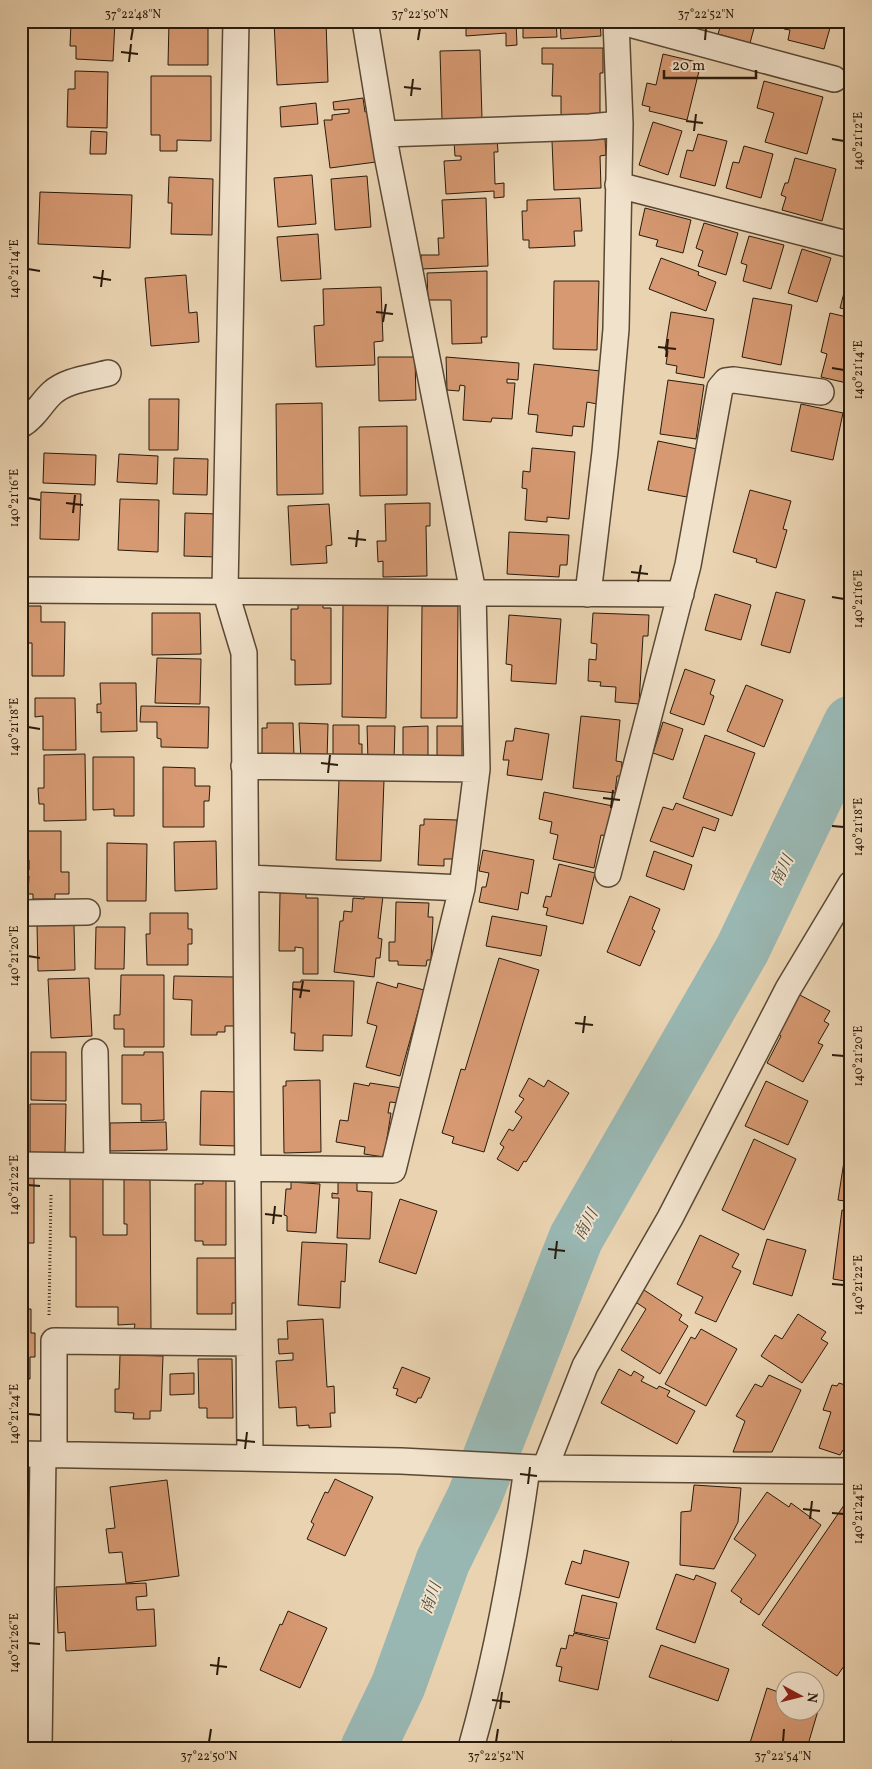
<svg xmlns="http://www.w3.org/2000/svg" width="872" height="1769" font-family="Vollkorn,'Noto Serif JP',serif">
	<rect width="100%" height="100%" fill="#ead3b1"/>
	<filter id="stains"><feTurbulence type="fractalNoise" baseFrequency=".004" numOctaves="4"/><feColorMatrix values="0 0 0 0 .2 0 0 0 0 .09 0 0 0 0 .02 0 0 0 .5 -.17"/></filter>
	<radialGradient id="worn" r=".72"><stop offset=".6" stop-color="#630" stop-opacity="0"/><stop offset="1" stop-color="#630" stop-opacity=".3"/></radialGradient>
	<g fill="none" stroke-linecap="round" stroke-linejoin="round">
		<path stroke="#6c786f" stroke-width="9" d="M21 280 23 21"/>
		<path stroke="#99b7b2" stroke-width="55" d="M368 1748 398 1686 443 1561 474 1498 576 1238 742 950 851 723"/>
	</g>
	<path fill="#d69972" stroke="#291a0b" d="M67 21H115L113 61 76 59V46H70L71 23Z
		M169 21H208V65H168Z
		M274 21H326L328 82 277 85Z
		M466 21H516L517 45 506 46V33L466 36Z
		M523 21H556L557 37 523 38Z
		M560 21H600L601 36 561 39Z
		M722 21H756L750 43 718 34Z
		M786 21H832L824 49 788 40 790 30 784 29Z
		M542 48H603V73H600V117H561V96H552L553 64H542Z
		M480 50 482 119 442 120 440 51Z
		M663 54 701 63 687 120 649 111 650 107 642 105 647 83 656 85Z
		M75 71 108 72 107 128 67 127 68 89H75Z
		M151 76H211V141L177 140V151H160V135H151Z
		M764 81 823 97 807 154 765 142 774 113 757 108Z
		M363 98 365 112 369 111 376 162 330 168 324 120H332V115L349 113V109L334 110 333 102Z
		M316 103 318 124 281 127 280 107Z
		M653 122 682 131 668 175 639 165Z
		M91 131 107 132 106 154H90Z
		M698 134 727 141 715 186 680 177 687 150 693 151Z
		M497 138 498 152H494L495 184 504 183V197L494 198V191L446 194 444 161 461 160V156H455L454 141Z
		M605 139 606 155 600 156 601 188 554 190 552 141Z
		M744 146 773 154 761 198 726 188 733 162 739 163Z
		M795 158 836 169 822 221 782 210 786 197 781 195 785 183H788Z
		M312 175 316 224 278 227 274 178Z
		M367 176 371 227 335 230 331 179Z
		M169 177 213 179 212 235 171 234 172 203H168Z
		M40 192 132 195 130 248 38 244Z
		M486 198 488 266 421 269V255H439L438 238H444L442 200Z
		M580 198 582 231H574L575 246 529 248V240H523L522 211H527V200Z
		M645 208 691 220 683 253 656 246 658 240 639 235Z
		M704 223 738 233 726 275 698 266 703 251 696 248Z
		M318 234 321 279 281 281 277 237Z
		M749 236 784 245 771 289 743 281 747 265 741 263Z
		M802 249 831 258 817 302 788 293Z
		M661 258 699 272 698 275 716 282 706 311 649 289Z
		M851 266V310L840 308Z
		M487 271V337H481L482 343 452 344 451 300H428L427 273Z
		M186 275 189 313 197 312 199 342 151 346 145 278Z
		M554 281H599L597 350 553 349Z
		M381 287 383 341 374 342 375 365 316 367 314 326 324 325 323 289Z
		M753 298 792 305 781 365 742 357Z
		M671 312 714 319 704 378 676 373 677 366 666 364 668 351 665 350Z
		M830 313 851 318V384L821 377 827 354 821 352Z
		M378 357H415L416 400 379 401Z
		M446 357 519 363 518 380 507 379V383H515L512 419 492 418 491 422 463 420 465 386 460 385 459 391 447 390Z
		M534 364 601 371 597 404 587 402 584 427 573 426 572 436 536 432 538 415 528 414Z
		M668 380 704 385 696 439 660 434Z
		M149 399H179L178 450H149Z
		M322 403 323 494 277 495 276 404Z
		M801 404 843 413 833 460 791 451Z
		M407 426V495L360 496 359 427Z
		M658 441 697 449 687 497 648 490Z
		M532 448 575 452 569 519 547 517V522L525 520 527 489 522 488 523 471 530 472Z
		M44 453 96 455 95 485 43 483Z
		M119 454 158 456 157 484 117 482Z
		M174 458 208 459 207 495 173 494Z
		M750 490 791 501 783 529 787 530 776 568 756 562 757 559 733 552Z
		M41 492 81 494 79 540 40 539Z
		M120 499 159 500 158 552 118 550Z
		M430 503V526H426L427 576 383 577V561L378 562 377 541H386L385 504Z
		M329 504 332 545 326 546 327 563 291 565 288 506Z
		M185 513 219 514 218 557 184 556Z
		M509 532 569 535 567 565H560L559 577 507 574Z
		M776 592 805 600 790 653 761 645Z
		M715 594 751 605 741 640 705 630Z
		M298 603H323V608H331V684L295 685V660H291V609H298Z
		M343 604H388L386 718 342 717Z
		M25 606H41V622H65L64 676H32V643H24Z
		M422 606H458L457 718H421Z
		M152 613H200L201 654 152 655Z
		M593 613 649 615 648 636H643L639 704 615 702 616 687 600 686 601 682 588 681 589 659 596 660 597 644 591 643Z
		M509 615 561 619 556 684 511 681 512 665 506 664Z
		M157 658 201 659 200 704 155 703Z
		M685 669 715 680 710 694 714 696 704 725 670 713Z
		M100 683H136L137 731 101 732V712L97 713V704H101Z
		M746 685 783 700 764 747 727 731Z
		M35 698H75L76 750H43V716L35 717Z
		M141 706 209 707 208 748 161 747V739L157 738V722H140Z
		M581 716 620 720 616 761 622 762 621 776H617L615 793 573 788Z
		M663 722 683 729 673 760 653 753Z
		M267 723H293L294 758 262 755V728H267Z
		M299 723 328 724 327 760 301 759Z
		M333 725H359V744H362V761H333Z
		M367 726H395L394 762 368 761Z
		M428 726V764H403V727Z
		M437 726H462V762L437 763Z
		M515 728 549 734 542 780 507 775 509 760H503L506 741H513Z
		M705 735 755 753 732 816 683 798Z
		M85 754 86 820 44 821V804H39L38 788H44V755Z
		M93 757H134V816H114V809L93 810Z
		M163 767 195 768V786H210L209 801H204V827H163Z
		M339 779 384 780 381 861 336 860Z
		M544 792 613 806 608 836 601 835 594 868 553 859 558 835 550 833 552 822 539 819Z
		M676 803 719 819 715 831 703 827 693 857 650 841 663 807 673 810Z
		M424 819 457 820 456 859H444V866L418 865 420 825H424Z
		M24 831H61V872H69V894H55V899H33V894H28L29 876H22V870H29V860H23Z
		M216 841 217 889 175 891 174 842Z
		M107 843 147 844 146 901H107Z
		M483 850 534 860 528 894 521 892 518 910 479 902 482 887H486L489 873 479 871Z
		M654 851 692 865 684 890 646 876Z
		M559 864 595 873 583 924 546 915 548 908 543 907 546 896 551 897Z
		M280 893H306V898H318V974H303V948L295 947V951H279Z
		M365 895 383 896 378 938 382 939 380 958H376L374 977 334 972 340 921H343L344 911 352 912 353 898 364 899Z
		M630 896 660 909 652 929 655 931 640 966 607 952Z
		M396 902 429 903 428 917H433L431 960H427L426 966 398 965V961H389V942H395Z
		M150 913H188V929H192V944H188V965H147L146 934H150Z
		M492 916 547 926 541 956 486 946Z
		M37 925H74L75 970 38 971Z
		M96 927H125L124 969H95Z
		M499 958 539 970 484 1152 452 1143 454 1137 442 1133 461 1069 465 1070Z
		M121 975H164V1047H124V1029H114V1015H120Z
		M174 976 235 977 234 1026H225V1032H217V1035H191L192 1000 173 999Z
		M89 978 92 1036 51 1038 48 979Z
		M301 980 354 981 352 1036 323 1035V1051L294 1050 295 1033H291L293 982H301Z
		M377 982 397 988 398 983 424 990 400 1076 366 1067 377 1026 367 1023Z
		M798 994 830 1011 824 1021 829 1024 818 1043 823 1045 803 1082 767 1063 781 1036 777 1033Z
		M31 1052H66V1101L31 1100Z
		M144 1052H163L164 1120 141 1121V1104H122V1055H144Z
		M529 1078 544 1087 548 1080 569 1093 526 1162 524 1161 518 1171 497 1159 504 1147 500 1144 509 1129 513 1131 522 1117 515 1112 524 1099 519 1096Z
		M320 1080 321 1152 284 1153 283 1086H286V1081Z
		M766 1081 808 1101 788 1145 745 1126Z
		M354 1083 369 1086 370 1083 402 1088 399 1103 390 1102 388 1113H391L384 1157 364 1154 365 1147 336 1142 340 1120 348 1121Z
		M201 1091 238 1092 237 1146 200 1145Z
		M30 1104H66L65 1153H30Z
		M166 1122 167 1150 110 1151V1123Z
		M754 1139 796 1159 764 1230 722 1210Z
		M847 1142H851V1202L838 1200Z
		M70 1176H103V1235H127V1224H124V1176H150L151 1330H134L135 1324 118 1325V1307H76V1237H70Z
		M21 1178H34V1243H21Z
		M203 1180H226V1245H203V1241H195V1184H203Z
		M338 1181 357 1182V1191L372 1192 370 1239 337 1238 339 1198H332V1193L338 1194Z
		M291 1182 320 1184 316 1233 287 1231V1216L284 1215 286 1189H291Z
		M400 1199 437 1211 416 1274 379 1262Z
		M842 1210 851 1211V1282L833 1279Z
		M700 1235 739 1254 732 1267 741 1271 716 1322 695 1313 703 1297 677 1284Z
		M767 1239 806 1250 792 1296 753 1284Z
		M302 1242 347 1244 345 1282 341 1281 340 1308 298 1305Z
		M197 1258H237L236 1303H232V1314H197Z
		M641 1288 682 1315 679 1320 688 1326 660 1374 621 1350 646 1309 634 1301Z
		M21 1309H31V1333H35V1357H30V1379H21Z
		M798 1314 826 1332 821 1339 828 1343 802 1383 761 1356 775 1335 782 1339Z
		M323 1319 327 1387 334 1386 335 1413H330L331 1427 309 1428V1425L297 1426 296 1407 279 1408 276 1361 293 1360V1353L279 1354 278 1339H288L287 1321Z
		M701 1329 737 1349 706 1406 665 1384 691 1337 695 1339Z
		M120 1355 163 1356 161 1411H150V1419H133L134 1413 115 1412V1389H119Z
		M198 1359H232L233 1418H207V1408H199Z
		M402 1367 430 1378 421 1398H418L416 1403 396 1395 398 1389 393 1388Z
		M619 1369 631 1376 634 1371 644 1377 641 1381 657 1389 659 1386 670 1391 667 1396 695 1411 677 1444 601 1403Z
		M194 1373V1394L170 1395V1374Z
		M769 1375 801 1390 772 1452H733L745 1421 736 1416 755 1384 762 1387Z
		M839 1383 851 1387V1453L843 1450 840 1455 819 1448 831 1412 823 1410 832 1385 837 1386Z
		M335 1479 373 1497 345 1556 307 1539 314 1524 311 1522 325 1492 328 1493Z
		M167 1480 179 1576 126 1583 122 1552 109 1553 106 1529 115 1528 110 1487Z
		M694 1485 741 1488 738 1522 714 1569 680 1565 681 1512 691 1511Z
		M767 1492 789 1507 791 1503 821 1525 759 1615 740 1602 742 1599 731 1591 756 1555 734 1539Z
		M851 1495V1656L837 1676 762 1625Z
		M584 1550 629 1562 619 1598 565 1584 572 1561 581 1564Z
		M676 1574 694 1580 696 1575 716 1583 695 1643 656 1629Z
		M146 1583 147 1596 136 1597 137 1610 154 1609 156 1646 66 1651 65 1632 58 1633 56 1587Z
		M582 1595 617 1603 609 1639 574 1632Z
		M288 1611 327 1628 300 1688 260 1670 280 1624 282 1625Z
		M574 1633 608 1641 598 1690 559 1681 562 1667 556 1666 561 1648 566 1649 569 1635 573 1636Z
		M661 1645 729 1669 718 1701 649 1677Z
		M767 1688 784 1694V1712H814V1703L820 1704 807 1748 749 1746Z
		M671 1741 695 1748H668Z"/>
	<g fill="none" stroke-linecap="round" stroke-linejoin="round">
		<g stroke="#594834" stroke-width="28">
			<path id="street" d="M236 21 225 590 244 653 250 1458
				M618 21 834 79
				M384 134 590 127 620 124
				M618 185 851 245
				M21 425C35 417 41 403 52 393 66 380 90 378 108 373
				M21 590 681 594
				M588 594 605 452 616 329 620 124 616 21
				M244 766 477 769
				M608 874 688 565 720 388 726 381 734 380 821 392
				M246 878 462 888
				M21 913 87 912
				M95 1052 97 1166
				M21 1165 393 1170 462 888 477 769 473 592 387 155 365 21
				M21 1454 401 1461 538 1468 851 1471
				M54 1455V1341L249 1343
				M545 1468 585 1366 670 1218 788 989 851 884
				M39 1748 43 1455
				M471 1748C497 1656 514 1562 527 1468"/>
		</g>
		<path stroke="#291a0b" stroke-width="3" stroke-dasharray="1 2.5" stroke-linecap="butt" d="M49 1315 51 1194"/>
		<use href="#street" stroke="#f1e2cc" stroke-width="25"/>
	</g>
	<path fill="none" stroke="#291a0b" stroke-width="2" d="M131 40 133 28M418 40 420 28M705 40 706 28M121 52 138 54M129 62 131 44M404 87 421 89M411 96 413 79M686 121 703 123M694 131 696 114M832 139 844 141M28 269 40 271M93 277 111 280M101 287 103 270M376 312 393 314M383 322 386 304M658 347 676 349M666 357 668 339M832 368 844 370M28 498 40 500M66 503 83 505M73 513 75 495M348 538 366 540M356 547 358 530M631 572 648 574M638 582 641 565M832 597 844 599M28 727 40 729M321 763 338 765M328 773 330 755M603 798 620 800M611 808 613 790M832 826 844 827M28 956 40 958M293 989 310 991M300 998 303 981M575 1023 593 1025M583 1033 585 1016M832 1055 844 1056M28 1185 40 1186M265 1214 282 1216M273 1224 275 1206M548 1249 565 1251M555 1259 557 1241M832 1284 844 1285M28 1414 40 1415M237 1440 255 1442M245 1449 247 1432M520 1474 537 1476M528 1484 530 1467M803 1509 820 1511M832 1513 844 1514M810 1519 812 1501M28 1643 40 1644M210 1665 227 1667M217 1675 219 1657M492 1700 510 1702M500 1709 502 1692M209 1742 211 1729M496 1742 498 1729M783 1742 784 1729"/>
	<g text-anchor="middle" stroke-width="4" stroke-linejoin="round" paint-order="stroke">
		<g font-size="16" font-style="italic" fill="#4b493d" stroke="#f1e2cc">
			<text transform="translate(781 870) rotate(-64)" y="6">南川</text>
			<text transform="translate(585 1224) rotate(-61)" y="6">南川</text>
			<text transform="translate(430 1598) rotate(-70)" y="6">南川</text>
		</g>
	</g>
	<rect width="872" height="1769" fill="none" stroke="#ead3b1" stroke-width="55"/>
	<g transform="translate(800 1696) rotate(97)"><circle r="24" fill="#f1e2cc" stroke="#a1927f"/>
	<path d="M0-4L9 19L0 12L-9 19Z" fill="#8f2418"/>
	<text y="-8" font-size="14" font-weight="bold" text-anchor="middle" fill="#291a0b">N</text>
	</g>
	<path d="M664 70v8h92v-8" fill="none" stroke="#291a0b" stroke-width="2.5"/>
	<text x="672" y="70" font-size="15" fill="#291a0b" stroke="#f1e2cc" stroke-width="4" paint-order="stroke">20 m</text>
	<rect x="28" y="28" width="816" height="1714" fill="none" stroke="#291a0b" stroke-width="2"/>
	<g font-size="12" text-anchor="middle" fill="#291a0b">
		<text x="133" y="18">37°22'48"N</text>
		<text x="420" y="18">37°22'50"N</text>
		<text x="706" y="18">37°22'52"N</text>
		<text transform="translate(858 141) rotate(-90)" y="4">140°21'12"E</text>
		<text transform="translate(14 269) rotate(-90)" y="4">140°21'14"E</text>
		<text transform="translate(858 370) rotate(-90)" y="4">140°21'14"E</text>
		<text transform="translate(14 498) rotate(-90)" y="4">140°21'16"E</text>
		<text transform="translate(858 599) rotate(-90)" y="4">140°21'16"E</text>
		<text transform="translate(14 727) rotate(-90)" y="4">140°21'18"E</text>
		<text transform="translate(858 827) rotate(-90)" y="4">140°21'18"E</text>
		<text transform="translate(14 956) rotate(-90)" y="4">140°21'20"E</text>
		<text transform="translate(858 1056) rotate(-90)" y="4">140°21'20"E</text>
		<text transform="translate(14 1185) rotate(-90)" y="4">140°21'22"E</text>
		<text transform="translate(858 1285) rotate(-90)" y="4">140°21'22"E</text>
		<text transform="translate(14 1414) rotate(-90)" y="4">140°21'24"E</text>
		<text transform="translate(858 1514) rotate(-90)" y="4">140°21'24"E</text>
		<text transform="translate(14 1643) rotate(-90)" y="4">140°21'26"E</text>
		<text x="209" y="1760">37°22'50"N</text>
		<text x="496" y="1760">37°22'52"N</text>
		<text x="783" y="1760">37°22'54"N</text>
	</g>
	<rect width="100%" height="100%" filter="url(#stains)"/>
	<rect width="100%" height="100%" fill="url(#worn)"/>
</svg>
